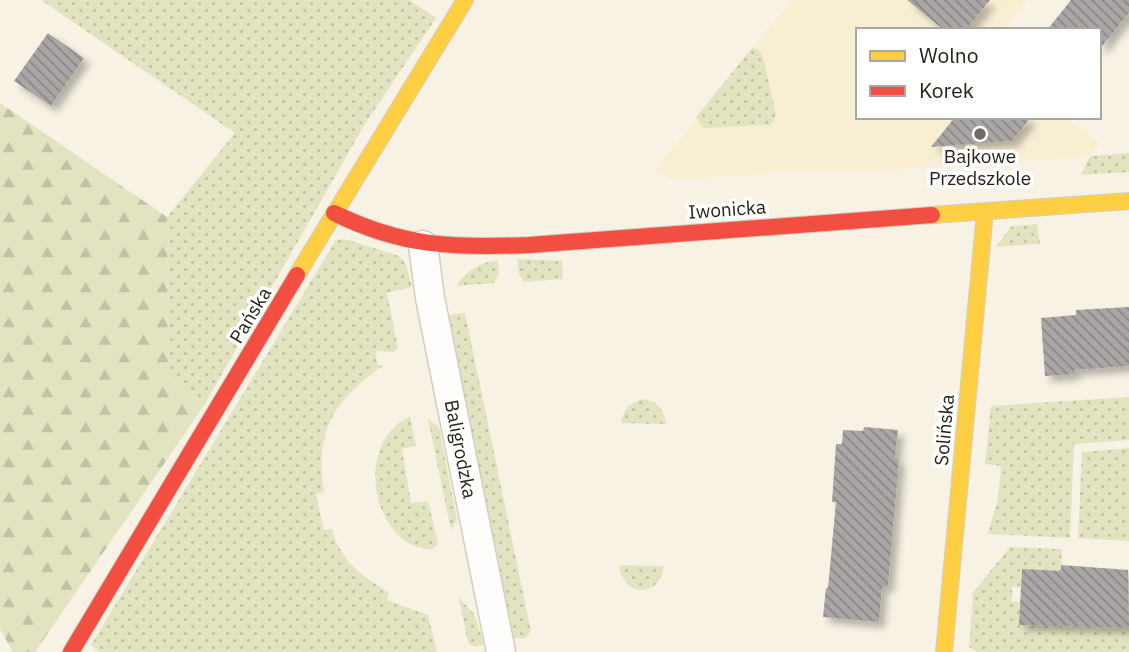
<svg xmlns="http://www.w3.org/2000/svg" width="1129" height="652" font-family="'IBM Plex Sans',sans-serif">
	<defs>
		<pattern id="green-dots" width="8" height="8" patternUnits="userSpaceOnUse" patternTransform="scale(1.75)"><rect width="8" height="8" fill="#e2e4c1"/><path d="M2 2h.1M6 6h.1" fill="none" stroke="#c2c3a5" stroke-width="1.8" stroke-linecap="round"/></pattern>
		<pattern id="forest-firs" width="22" height="20" patternUnits="userSpaceOnUse" patternTransform="scale(1.75)"><rect width="22" height="20" fill="#e2e4c1"/><path d="M5 1l3.5 6h-7zM16 11l3.5 6h-7z" fill="#c2c3a5"/></pattern>
		<pattern id="building-back-hatch" width="6" height="6" patternUnits="userSpaceOnUse" patternTransform="scale(1.75)"><rect width="6" height="6" fill="#a9a6a5"/><path d="M-1 5l2 2M0 0l6 6M5-1l2 2" fill="none" stroke="#8a8785"/></pattern>
		<filter id="shadow"><feDropShadow dx="6" dy="6" stdDeviation="3.5" flood-color="#0004"/></filter>
	</defs>
	<rect width="100%" height="100%" fill="#f7f2e4"/>
	<path fill="#f8eed2" d="M791 0H1027L1003 30H858V117H1065L1100 143 1090 156 891 170H804L677 180 654 172Z"/>
	<path fill="url(#green-dots)" d="M41 0H409L436 18 365 124 203 407 168 376 167 217 235 133Z
		M753 47 759 51 763 57 776 114 774 121 770 125 704 128 696 117Z
		M1129 153V172L1081 175 1090 156Z
		M1037 224 1040 244 995 247 1012 226Z
		M345 239 399 256 406 264 412 287 387 293 398 348 394 352 376 351 377 364 383 366C334 400 314 431 324 492L316 494 324 530 332 529C339 559 363 578 389 592L387 600 428 615 437 652H99L91 645 336 240Z
		M517 259 562 261 563 279 524 282 519 274Z
		M498 260 499 275 494 283 456 286C467 270 479 263 498 260Z
		M465 313 531 631 526 638 512 639 448 315Z
		M1129 397V440L1074 444 1070 538 988 534 998 498 1001 466 985 464 991 406Z
		M645 399C659 403 664 410 666 424L621 423C624 408 630 402 645 399Z
		M410 416 416 446 402 449 411 503 428 501 438 544 431 550C422 548 411 546 405 541 366 512 363 438 410 416Z
		M428 419 439 427 457 520 451 530Z
		M1129 448V541L1078 538 1082 452Z
		M1010 547 1062 549 1061 573 1053 571 1022 569 1021 587H1012V602H1020L1051 625 1129 628V652H977L969 647 973 595H971Z
		M619 565 664 566C660 598 623 598 619 565Z
		M459 598 474 614 484 644 474 647 468 643Z"/>
	<path fill="url(#forest-firs)" d="M0 103 167 217 168 376 203 407 35 652H13L0 629Z"/>
	<path fill="url(#building-back-hatch)" filter="url(#shadow)" d="M907 0H990L966 30H944Z
		M1071 0H1129V13L1099 50V30H1047Z
		M48 33 84 58 51 106 14 81Z
		M955 117H1031L1012 141 931 147Z
		M1129 307V366L1074 370V374L1045 376 1041 318 1076 315V310Z
		M864 427 898 430 895 458 899 459 888 586H882L879 622 823 617 826 588H828L836 502H832L836 444H842L843 430 863 431Z
		M1061 565 1128 570 1129 628 1019 625 1022 569 1061 571Z"/>
	<g fill="none" stroke-linecap="round" stroke-linejoin="round">
		<g stroke="#d3cec2" stroke-width="31">
			<path id="street" d="M423 245 430 298 501 652"/>
		</g>
		<g stroke="#d3cec2" stroke-width="18">
			<path id="slow" d="M932 215 1129 201
				M297 275 465 0
				M944 652 985 212"/>
		</g>
		<g stroke="#d3cec2" stroke-width="18">
			<path id="jam" d="M334 213C403 247 454 248 529 245L932 215
				M71 652 297 275"/>
		</g>
		<use href="#street" stroke="#fefdfb" stroke-width="28"/>
		<use href="#slow" stroke="#ffcf43" stroke-width="16"/>
		<use href="#jam" stroke="#f24e42" stroke-width="16"/>
	</g>
	<circle fill="#706b5f" stroke="#fff" stroke-width="2.5" cx="980" cy="134" r="7"/>
	<g text-anchor="middle" stroke-width="7" stroke-linejoin="round" paint-order="stroke">
		<g font-size="19" fill="#272317" stroke="#fff">
			<text x="980" y="163">Bajkowe<tspan x="980" dy="22">Przedszkole</tspan></text>
		</g>
		<g font-size="19" fill="#272317" stroke="#fff">
			<text transform="translate(727 209) rotate(-4)" y="7">Iwonicka</text>
			<text transform="translate(250 315) rotate(-59)" y="7">Pańska</text>
			<text transform="translate(944 430) rotate(-85)" y="7">Solińska</text>
			<text transform="translate(461 449) rotate(79)" y="7">Baligrodzka</text>
		</g>
	</g>
	<rect x="856" y="28" width="245" height="91" fill="#ffffff" stroke="#a9a7a2" stroke-width="2"/>
	<rect x="870" y="51" width="35" height="10" fill="#ffcf43" stroke="#a9a7a2" stroke-width="2"/>
	<text x="919" y="63" font-size="21" fill="#272317">Wolno</text>
	<rect x="870" y="86" width="35" height="10" fill="#f24e42" stroke="#a9a7a2" stroke-width="2"/>
	<text x="919" y="98" font-size="21" fill="#272317">Korek</text>
</svg>
